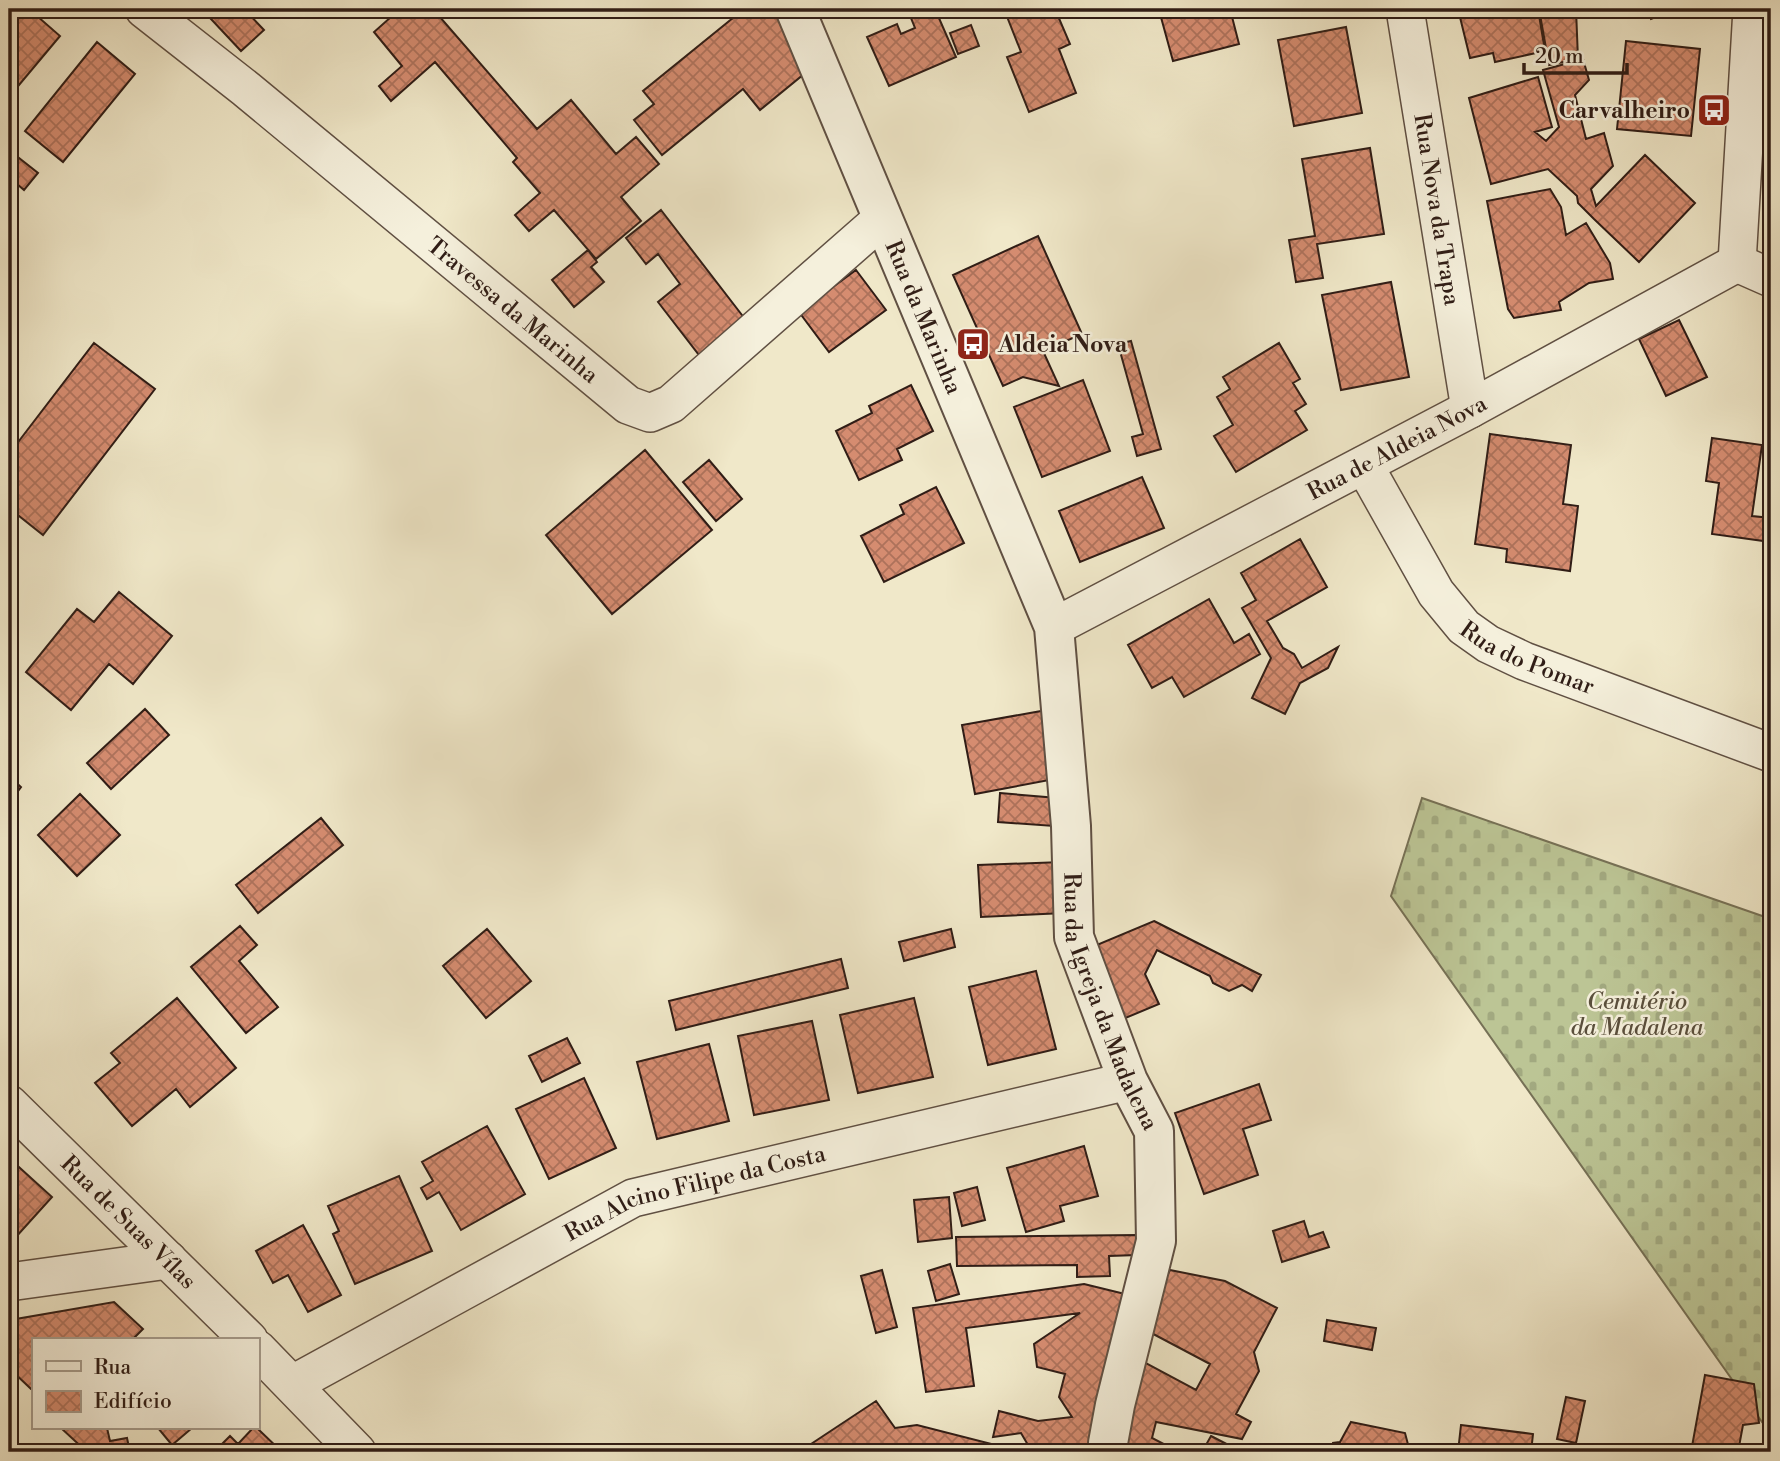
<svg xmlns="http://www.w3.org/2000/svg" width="1780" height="1461" font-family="'Libre Bodoni',serif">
	<defs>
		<pattern id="cemetery-stones" width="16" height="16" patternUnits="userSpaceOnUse" patternTransform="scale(1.75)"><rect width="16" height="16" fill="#bcc595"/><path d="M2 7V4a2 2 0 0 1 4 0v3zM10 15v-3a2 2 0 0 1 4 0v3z" fill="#a2a980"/></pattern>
		<pattern id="building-cross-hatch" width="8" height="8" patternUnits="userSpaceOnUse" patternTransform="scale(1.75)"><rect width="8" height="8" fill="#d58c70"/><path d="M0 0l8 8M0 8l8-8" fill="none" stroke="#ad725b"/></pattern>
	</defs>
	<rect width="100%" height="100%" fill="#f0e8c9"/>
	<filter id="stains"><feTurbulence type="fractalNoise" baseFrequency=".00286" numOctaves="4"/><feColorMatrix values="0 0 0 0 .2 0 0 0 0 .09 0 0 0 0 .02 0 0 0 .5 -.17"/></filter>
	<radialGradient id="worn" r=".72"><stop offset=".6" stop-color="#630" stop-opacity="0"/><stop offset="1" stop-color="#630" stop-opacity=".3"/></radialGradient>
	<path fill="url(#cemetery-stones)" stroke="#767156" stroke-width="2" d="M1422 798 1771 919V1417L1762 1422 1391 896Z"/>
	<path fill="url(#building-cross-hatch)" stroke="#301d16" stroke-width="2" d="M9 9H29L60 36 9 97Z
		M222 9H244L264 30 241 51 211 19Z
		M400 9H433L537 129 571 100 616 154 636 137 659 164 621 197 641 221 596 259 554 210 529 231 515 215 540 193 513 162 517 158 435 62 391 101 379 86 402 66 374 32Z
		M744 9H770L815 65 760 110 743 89 662 155 634 120 654 104 643 91Z
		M935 9 956 57 889 86 867 37 897 24 901 34 915 28 911 18Z
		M1004 9H1055L1070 44 1059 49 1076 93 1029 112 1007 57 1021 52Z
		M1144 9H1230L1239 44 1173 61 1159 10 1146 14Z
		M1458 9H1538L1545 51 1495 62 1493 53 1470 58Z
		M1539 9H1576L1578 59 1549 65Z
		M1647 9H1676L1651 19Z
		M971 25 979 46 958 54 950 33Z
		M1346 27 1362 113 1294 126 1278 40Z
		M1626 41 1700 49 1691 136 1617 129Z
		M97 42 135 74 63 162 25 131Z
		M1583 59 1589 80 1575 95 1586 139 1604 133 1613 166 1591 189 1596 206 1645 155 1695 203 1639 262 1594 219 1578 203 1577 196 1548 169 1491 184 1469 98 1538 77 1552 127 1535 132 1546 141 1559 127 1543 70Z
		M1370 148 1384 234 1317 244 1323 278 1296 282 1289 240 1315 236 1302 159Z
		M14 154 38 173 24 190 9 177V160Z
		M1550 189 1561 207 1566 235 1586 223 1610 263 1613 279 1589 283 1559 302 1561 310 1514 318 1508 309 1487 201Z
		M661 210 745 319 699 355 658 302 680 284 658 254 646 264 626 238Z
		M1038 236 1082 334 1043 351 1059 386 1023 377 1003 386 953 275Z
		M588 250 597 262 591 267 604 282 574 307 552 280Z
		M856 270 886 310 829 352 799 312Z
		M1391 282 1409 377 1341 390 1322 295Z
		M1679 320 1707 377 1666 396 1639 339Z
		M1131 341 1161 449 1137 456 1132 437 1143 434 1118 344Z
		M94 343 155 389 43 535 9 508V454Z
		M1279 343 1300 379 1293 383 1306 404 1295 411 1307 430 1236 472 1214 436 1233 425 1217 397 1230 389 1223 377Z
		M1083 380 1110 451 1042 477 1014 407Z
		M911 385 933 431 897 449 902 460 859 480 836 431 872 413 869 406Z
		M1490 434 1571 445 1563 504 1578 506 1570 571 1506 562 1507 549 1475 544Z
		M1712 438 1762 445 1752 516 1771 518V542L1712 534 1719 483 1706 481Z
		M645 450 712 530 612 614 546 535Z
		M709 460 742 499 716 521 683 482Z
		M1142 477 1164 528 1080 562 1059 511Z
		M936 487 964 543 884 582 861 536 904 514 900 505Z
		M1300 539 1327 587 1267 621 1283 648 1294 654 1302 668 1338 647 1328 668 1300 683 1285 714 1252 698 1271 658 1242 608 1256 600 1241 573Z
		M119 592 172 636 133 684 109 664 71 710 26 672 77 609 94 622Z
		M1209 599 1234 643 1249 634 1260 654 1184 697 1172 677 1152 688 1128 645Z
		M145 709 169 735 111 789 87 763Z
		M1047 710 1060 778 975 794 962 725Z
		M9 776 21 787 9 803Z
		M1000 793 1057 798 1054 826 998 822Z
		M80 794 120 835 77 876 38 835Z
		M321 818 343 845 258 913 236 885Z
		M1062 862 1064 913 981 917 978 865Z
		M1154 921 1261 975 1252 991 1242 985 1229 991 1213 983 1210 976 1157 950 1145 974 1159 1004 1123 1019 1092 947Z
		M240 926 257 945 239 961 278 1007 246 1033 191 967Z
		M487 929 531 981 486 1018 443 966Z
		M951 929 955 947 904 961 899 942Z
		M841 959 848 988 676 1030 669 1001Z
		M1036 971 1056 1049 988 1065 969 987Z
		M177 998 236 1068 190 1107 176 1089 132 1126 95 1083 120 1063 111 1053Z
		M914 998 933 1077 858 1093 840 1015Z
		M812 1021 829 1100 754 1115 738 1036Z
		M567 1038 580 1063 542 1082 529 1056Z
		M709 1044 729 1121 657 1139 637 1062Z
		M584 1078 616 1148 549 1179 516 1109Z
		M1259 1084 1271 1120 1243 1129 1258 1175 1204 1194 1175 1113Z
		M487 1126 525 1194 461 1230 439 1192 427 1199 421 1188 433 1181 422 1162Z
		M1084 1146 1098 1196 1060 1206 1064 1221 1026 1232 1007 1168Z
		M9 1158 52 1197 15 1238 9 1232Z
		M399 1176 432 1251 355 1284 333 1234 339 1231 328 1206Z
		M977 1187 985 1220 962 1226 954 1193Z
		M949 1197 952 1238 918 1242 914 1200Z
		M1304 1221 1309 1237 1323 1232 1329 1247 1282 1262 1273 1231Z
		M303 1225 341 1295 308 1312 288 1275 273 1283 256 1251Z
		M1137 1235V1255L1109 1256 1110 1276 1077 1277V1265L957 1266 956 1237Z
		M950 1264 959 1294 936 1301 928 1271Z
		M882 1270 897 1327 876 1333 861 1276Z
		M1170 1270 1225 1281 1277 1308 1254 1352 1259 1371 1236 1414 1251 1422 1242 1439 1156 1422 1152 1438 1179 1452H1130L1120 1407 1144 1362 1196 1390 1210 1364 1140 1327Z
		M1084 1284 1129 1295 1091 1452H799L876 1401 895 1428 917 1425 1007 1448 1028 1445 1021 1433 993 1437 999 1411 1038 1421 1072 1417 1059 1397 1065 1374 1037 1367 1034 1344 1080 1313 966 1328 974 1386 926 1392 913 1308Z
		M114 1302 143 1329 132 1340H33V1389H31L9 1368V1326L16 1319Z
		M1327 1320 1376 1328 1372 1350 1324 1341Z
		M1705 1375 1754 1384 1759 1423 1743 1425 1738 1452H1691Z
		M1566 1397 1585 1401 1576 1443 1557 1439Z
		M1351 1422 1405 1433 1410 1452H1331L1333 1443 1340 1442Z
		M1461 1425 1533 1434 1531 1452H1458Z
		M61 1428H107L110 1441 127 1438 130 1452H87Z
		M158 1428H192L172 1445Z
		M253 1428H257L282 1452H214L230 1436 238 1444Z
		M1211 1436 1242 1452H1202Z"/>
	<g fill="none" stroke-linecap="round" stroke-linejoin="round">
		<g stroke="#605043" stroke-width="40">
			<g id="minor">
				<path id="s1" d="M144 9 246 89 628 405 650 413 671 404 882 219"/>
				<path id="s2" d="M1405 9 1470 409"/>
				<path d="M1737 263 1752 9"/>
				<path d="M1737 263 1771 278"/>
				<path id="s3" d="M1364 465 1436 593 1464 627 1488 644 1524 661 1771 753"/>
				<path id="s4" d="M1054 627 1470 409 1737 263"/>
				<path id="s5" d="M9 1104 249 1340"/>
				<path d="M9 1282 168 1260"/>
				<path d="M257 1349 357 1452"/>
				<path id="s6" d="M293 1384 633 1198 1128 1081"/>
			</g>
		</g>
		<g stroke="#605043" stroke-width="42">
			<g id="tertiary">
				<path id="s7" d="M795 9 1054 627 1071 826 1074 937 1128 1081 1154 1131 1156 1241 1115 1405 1108 1443V1452"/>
			</g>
		</g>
		<use href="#minor" stroke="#f5f0dc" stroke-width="37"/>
		<use href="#tertiary" stroke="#f5f0dc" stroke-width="38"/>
	</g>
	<defs>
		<g id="bus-square" transform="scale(1.75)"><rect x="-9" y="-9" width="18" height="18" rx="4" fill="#8f2418" stroke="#f5f0dc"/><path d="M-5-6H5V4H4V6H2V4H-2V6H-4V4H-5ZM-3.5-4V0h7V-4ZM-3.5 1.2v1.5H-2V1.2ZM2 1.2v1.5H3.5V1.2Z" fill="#fff"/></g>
	</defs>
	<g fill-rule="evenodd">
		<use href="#bus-square" x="1714" y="110"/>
		<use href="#bus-square" x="973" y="344"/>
	</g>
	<g text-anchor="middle" stroke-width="5" stroke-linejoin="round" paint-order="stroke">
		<g font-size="23" font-weight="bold" fill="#301d16" stroke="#f5f0dc" text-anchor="end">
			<text x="1690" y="118">Carvalheiro</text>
			<text x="998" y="352" text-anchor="start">Aldeia Nova</text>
		</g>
		<g font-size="23" fill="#301d16" stroke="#f5f0dc">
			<text dy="8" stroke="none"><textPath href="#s2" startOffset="203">Rua Nova da Trapa</textPath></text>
			<text dy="8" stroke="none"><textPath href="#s1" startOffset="476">Travessa da Marinha</textPath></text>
			<text dy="8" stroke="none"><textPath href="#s7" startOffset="334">Rua da Marinha</textPath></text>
			<text dy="8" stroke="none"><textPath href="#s4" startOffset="387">Rua de Aldeia Nova</textPath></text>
			<text dy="8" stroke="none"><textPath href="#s3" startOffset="262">Rua do Pomar</textPath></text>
			<text dy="8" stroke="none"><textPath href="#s7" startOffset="1052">Rua da Igreja da Madalena</textPath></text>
			<text dy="8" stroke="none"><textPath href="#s6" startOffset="448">Rua Alcino Filipe da Costa</textPath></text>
			<text dy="8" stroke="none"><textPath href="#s5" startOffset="168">Rua de Suas Vílas</textPath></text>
		</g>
		<g font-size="23" font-style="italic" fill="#5a4f3c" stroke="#f5f0dc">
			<text x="1637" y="1009">Cemitério<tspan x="1637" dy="26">da Madalena</tspan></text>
		</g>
	</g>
	<rect width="1780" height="1461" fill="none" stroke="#f0e8c9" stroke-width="35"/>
	<rect x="10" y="10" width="1759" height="1440" fill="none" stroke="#301d16" stroke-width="3.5"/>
	<rect x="18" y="18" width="1745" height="1426" fill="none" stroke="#301d16" stroke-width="2"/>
	<rect x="32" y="1338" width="228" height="91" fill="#f5f0dc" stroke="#a69c8d" stroke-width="2"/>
	<rect x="46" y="1361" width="35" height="10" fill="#f5f0dc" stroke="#a69c8d" stroke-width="2"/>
	<text x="94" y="1374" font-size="21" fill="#301d16">Rua</text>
	<rect x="46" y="1391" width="35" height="21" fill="url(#building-cross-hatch)" stroke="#a69c8d" stroke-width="2"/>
	<text x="94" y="1408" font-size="21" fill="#301d16">Edifício</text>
	<path d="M1524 63v10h103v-10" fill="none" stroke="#301d16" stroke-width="3.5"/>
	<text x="1535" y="63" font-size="21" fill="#301d16" stroke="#f5f0dc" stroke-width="5" paint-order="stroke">20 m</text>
	<rect width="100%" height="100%" filter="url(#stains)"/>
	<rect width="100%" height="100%" fill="url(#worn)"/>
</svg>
